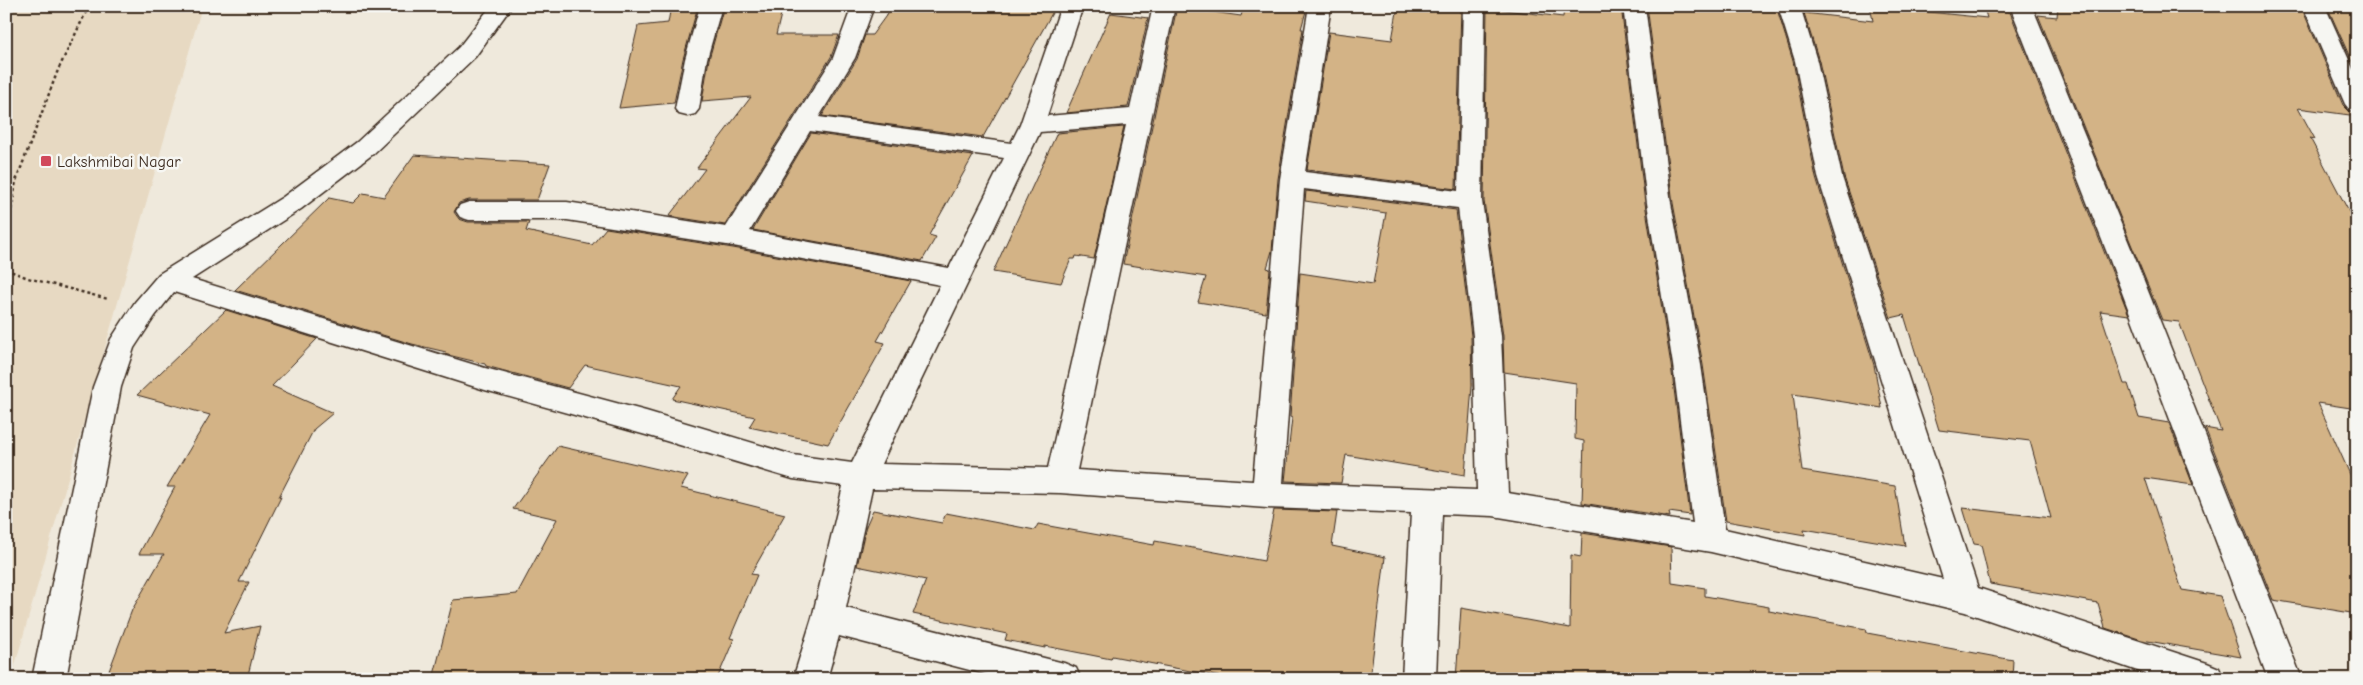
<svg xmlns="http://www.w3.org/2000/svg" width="2363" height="685" font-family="'Comic Neue',sans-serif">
	<rect width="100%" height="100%" fill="#efe9dc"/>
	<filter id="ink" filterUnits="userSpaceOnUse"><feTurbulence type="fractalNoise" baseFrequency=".02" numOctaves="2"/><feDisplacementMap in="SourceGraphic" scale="10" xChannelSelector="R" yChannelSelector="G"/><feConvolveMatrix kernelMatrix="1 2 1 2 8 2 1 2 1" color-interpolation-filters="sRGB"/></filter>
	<g filter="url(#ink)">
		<path fill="#e7d9c2" d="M6 6H202L11 679H6Z"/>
		<path fill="#d3b386" stroke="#3b2a1e" d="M671 6H698L683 59 674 103 619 108 638 26 668 23Z
			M724 6H783L776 35H839L831 57 725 225 669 216 705 169 697 168 751 97 702 101 709 59Z
			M893 6H942L971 11 974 6H1056L983 137 822 116 857 59 865 35H872Z
			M1244 6H1265L1306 11 1301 29H1303L1278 179 1272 251 1267 268 1270 269 1266 313 1198 302 1206 277 1123 264 1177 7 1241 16Z
			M1398 6H1461L1456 189 1307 170 1329 32 1392 40Z
			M1564 6H1621L1645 203 1671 365 1690 515 1669 512 1670 517 1582 503 1584 441 1575 439 1576 383 1504 372 1503 336 1484 201 1487 8 1563 17Z
			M1647 6H1765V8L1777 9 1793 61 1816 178 1874 365 1882 408 1793 394 1802 471 1895 486 1905 546 1804 529 1805 535 1726 521 1703 365 1673 203Z
			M1870 6 1987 18 1984 8 2010 12 2129 315 2100 311 2124 384H2128L2139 418 2169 423 2193 485 2145 478 2182 590 2220 596 2241 657 2142 640 2105 628 2098 603 1990 584 1981 545 1974 544 1963 508 2051 518 2030 441 1939 430 1904 315 1891 318 1844 177 1819 61 1804 13 1873 21Z
			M2058 6H2301L2343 105 2349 111 2357 113V116L2298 108 2315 139 2310 138 2357 227V409L2318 403 2357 490V614L2273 600 2205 428 2221 431 2179 322 2162 320 2038 15 2057 17Z
			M2327 6H2357V73Z
			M1111 13 1148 18 1128 107 1066 113Z
			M1124 127 1094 259 1076 256 1075 259H1071L1061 283 993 272 1057 133Z
			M811 133 973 156 929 235 936 237 922 261 753 230Z
			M414 155 550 164 537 200H469L459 203 454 212 459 219 468 222H529L526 231 592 245 606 228 733 248 911 281 877 341 885 343 828 444 749 427 755 417 672 399 681 386 585 365 568 388 486 366 485 364 444 354 446 352 412 344 235 290 329 198 353 203 363 193 384 197Z
			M1306 191 1456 210 1471 336 1472 386 1465 475 1346 455 1341 483 1285 481 1292 418 1290 417 1300 273 1373 284 1386 213 1305 201Z
			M226 310 317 339 272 386 333 413 314 429 279 497H281L239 582H249L224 633 260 626 247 679H106L132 610 164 554H139L175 487H167L210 415 137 395Z
			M558 446 688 476 681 488 785 514 751 574 757 575 730 638 734 639 717 679H433L453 600 517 594 557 519 513 509Z
			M873 510 942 523 946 513 1035 530 1038 524 1154 545 1155 541 1264 561 1274 510 1337 512 1332 546 1385 557 1370 679H1232L1112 656 1111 659 1045 646V648L1005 640 1007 634 913 614 926 580 857 566 866 526Z
			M1582 533 1671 547 1672 583 1705 588V596L1769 607V611L1866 629 1867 633 2013 660 2012 679H1456L1461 608 1570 628 1571 555 1581 557Z"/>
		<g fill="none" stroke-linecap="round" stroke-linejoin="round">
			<g stroke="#3b2a1e" stroke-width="3">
				<path id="minor" d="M491 6H512L475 57 373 154 301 209 192 279 485 368 646 411 793 455 852 463 940 285 733 246 567 220H469L460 217 456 211 460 205 469 202H567L726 227 833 58 852 6H874L855 58 819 117 1011 143 1020 125 1061 6H1083L1047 116 1130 109 1153 6H1175L1077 470 1253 481 1280 179 1309 6H1331L1305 172 1458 191 1463 6H1485L1482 201 1501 336 1508 493 1693 523 1673 365 1647 203 1623 6H1645L1671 203 1701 365 1725 529 1943 579 1818 177 1795 61 1778 6H1800L1817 61 1842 177 1978 588 2207 663 2219 668 2224 679H2161L1965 612 1711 552 1493 516 1442 514 1436 679H1402L1411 513 1267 508 1060 493 872 489 846 608 1064 663 1076 668 1081 679H1004L839 636 827 679H793L812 618 843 486 793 479 646 435 485 390 174 292 155 316 134 348 121 387 66 679H32L93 387 111 339 135 302 159 274 283 197 357 142 459 47ZM1126 125 1048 468 881 464 1040 132ZM810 131 1004 158 949 268 750 231ZM1304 189 1458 208 1473 336 1477 490 1283 483Z
					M700 6H722L707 59 699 109 695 114 687 116 679 114 675 109 685 59Z
					M2010 6H2032L2135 258 2302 679H2268L2109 258Z
					M2303 6H2325L2357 78V111L2349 109 2345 104Z"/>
			</g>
			<path stroke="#3b2a1e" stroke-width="2.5" stroke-dasharray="3 3" stroke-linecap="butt" d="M89 6 58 70 16 181 9 226 10 271 28 278 108 299"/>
			<use href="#minor" fill="#f6f6f2" fill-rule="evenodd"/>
		</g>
	</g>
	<rect fill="#d1495b" stroke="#f6f6f2" stroke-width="2" x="40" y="155" width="12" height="12" rx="2.5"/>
	<g text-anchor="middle" stroke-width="5" stroke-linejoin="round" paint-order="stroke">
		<g font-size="16" fill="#3b2a1e" stroke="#f6f6f2" text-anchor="start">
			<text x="57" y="167">Lakshmibai Nagar</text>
		</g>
	</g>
	<rect width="2363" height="685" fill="none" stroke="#f6f6f2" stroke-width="25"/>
	<rect x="12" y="12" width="2338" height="660" fill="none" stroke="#3b2a1e" stroke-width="2" filter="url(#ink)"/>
</svg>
